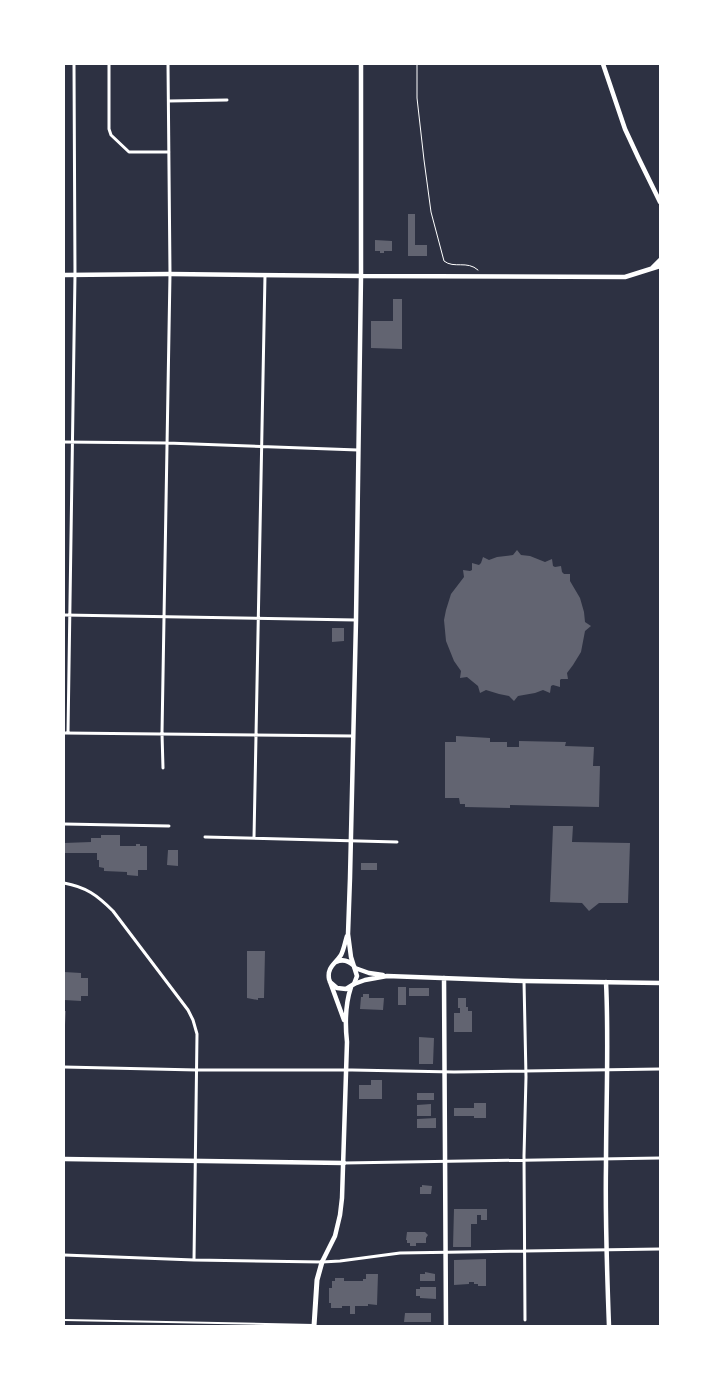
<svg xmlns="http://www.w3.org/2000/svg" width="724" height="1390" font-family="'Exo 2',sans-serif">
	<rect width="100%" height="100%" fill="#2d3142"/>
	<path fill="#626471" d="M408 214H415V245H427V256H408Z
		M375 240 392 241V251H384V253H380V251H375Z
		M393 299H402V349L371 348V321H393Z
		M517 550 521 555 530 556 545 562 552 559 553 566 555 567 561 566 562 572 564 574H570V581L580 598 584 612 585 622 591 626 585 631 581 652 573 665 567 673 568 679H561L560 680V687L553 685 551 686 550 693 543 690 535 693 518 696 514 701 509 696 499 694 486 690 480 693 478 686 467 677 460 678 461 671 454 661 446 641 444 620 446 610 451 594 464 577 463 570 470 571 472 570V563L479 565 481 563 483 557 489 560 497 557 513 555Z
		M332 628H344V641L332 642Z
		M456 736 490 738V742H507V747H519V741L566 742 565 746 594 747 593 766H600L599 807 510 805V808L465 807V804H460L459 798H445V742H456Z
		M553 826H573L572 842 630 843 628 903H599L589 911 582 903 550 902Z
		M101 835H120V846H136V844H140V846H147V870H138V876L127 875V872L104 871V868L99 867V860H97V853H64V843L91 842V838H101Z
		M168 850H178V866L167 865Z
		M361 863H377V870H361Z
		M247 951H265L264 998H258V1000L247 998Z
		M64 972 81 973V978H88V996H81V1001L64 1000Z
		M398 987H406V1005H398Z
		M409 988H429V996H409Z
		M363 994H369V998H384L383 1010 360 1009 361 997H363Z
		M458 998H466V1007H468V1011H472V1032H454V1013H460V1008H458Z
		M64 1011H66L65 1025H64Z
		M419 1037 434 1038 433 1064H419Z
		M371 1080H382V1099H359V1085H371Z
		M417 1093H434V1100H417Z
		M474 1103H486V1118H474V1116H454V1108H474Z
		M431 1104V1116H417V1105Z
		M436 1118V1128H417V1119Z
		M422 1185 432 1186 431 1194H420V1187H422Z
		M454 1209H487V1220H481V1215H477V1224H471V1247H453Z
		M407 1232H425L428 1235 426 1238V1243H416V1246H410V1243H407V1240H406Z
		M486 1259V1286H478V1284H474V1282H469V1284L454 1285V1260Z
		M425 1272 435 1274V1281H420V1274H425Z
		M366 1274H378L377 1305 368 1304V1306H355V1314H350V1306H342V1308H331V1303H329V1288H332V1281H335V1278H344V1281H363V1279H366Z
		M420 1287H436V1299L420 1298V1296H416V1289H420Z
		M405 1313H431V1322H404Z"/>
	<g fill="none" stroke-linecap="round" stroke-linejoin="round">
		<path stroke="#fff" stroke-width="1" d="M417 64V98L424 160 431 212 444 261C454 269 467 260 478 270"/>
		<path stroke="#fff" stroke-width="2" d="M64 1320 314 1325"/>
		<path stroke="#fff" stroke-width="3" d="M109 64V129L111 135 129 152H169
			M169 101 227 100
			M64 442 167 443 358 450
			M64 615 356 620
			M64 733 353 736
			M68 733 75 275 74 64
			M163 768 162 733 170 274 168 64
			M64 824 169 826
			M205 837 397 842
			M254 838 265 275
			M64 883C86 887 97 895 113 911L188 1010 193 1020 197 1034 194 1260
			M524 981 526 1077 524 1156 525 1320
			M64 1067 197 1070H352L454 1072 660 1069
			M344 1163 660 1158
			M64 1255 194 1260 322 1262 340 1261 400 1253 660 1249"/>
		<path stroke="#fff" stroke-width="4.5" d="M361 64V276L625 277 660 266
			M603 64 625 129 638 157 660 202
			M652 268 660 260
			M355 968 369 973 383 975
			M444 978 446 1326
			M606 982C609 1043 606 1104 606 1165 605 1219 607 1273 609 1326
			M354 984 365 980 387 976 524 981 660 983
			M64 1159 344 1163"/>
		<path stroke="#fff" stroke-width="4.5" d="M64 275 170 274 361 276 356 620 350 878 348 934 351 957 357 976 354 984 346 989 337 988 330 982
			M336 962C342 959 348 960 354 966
			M344 1020 329 979C327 967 335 964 341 955 344 949 345 942 347 936
			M322 1262 335 1236 340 1215 342 1198 347 1042C345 1024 345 1005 351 987"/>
		<path stroke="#fff" stroke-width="5" d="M314 1326 317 1280 322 1262"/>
	</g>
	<rect width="724" height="1390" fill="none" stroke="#ffffff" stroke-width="130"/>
</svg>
